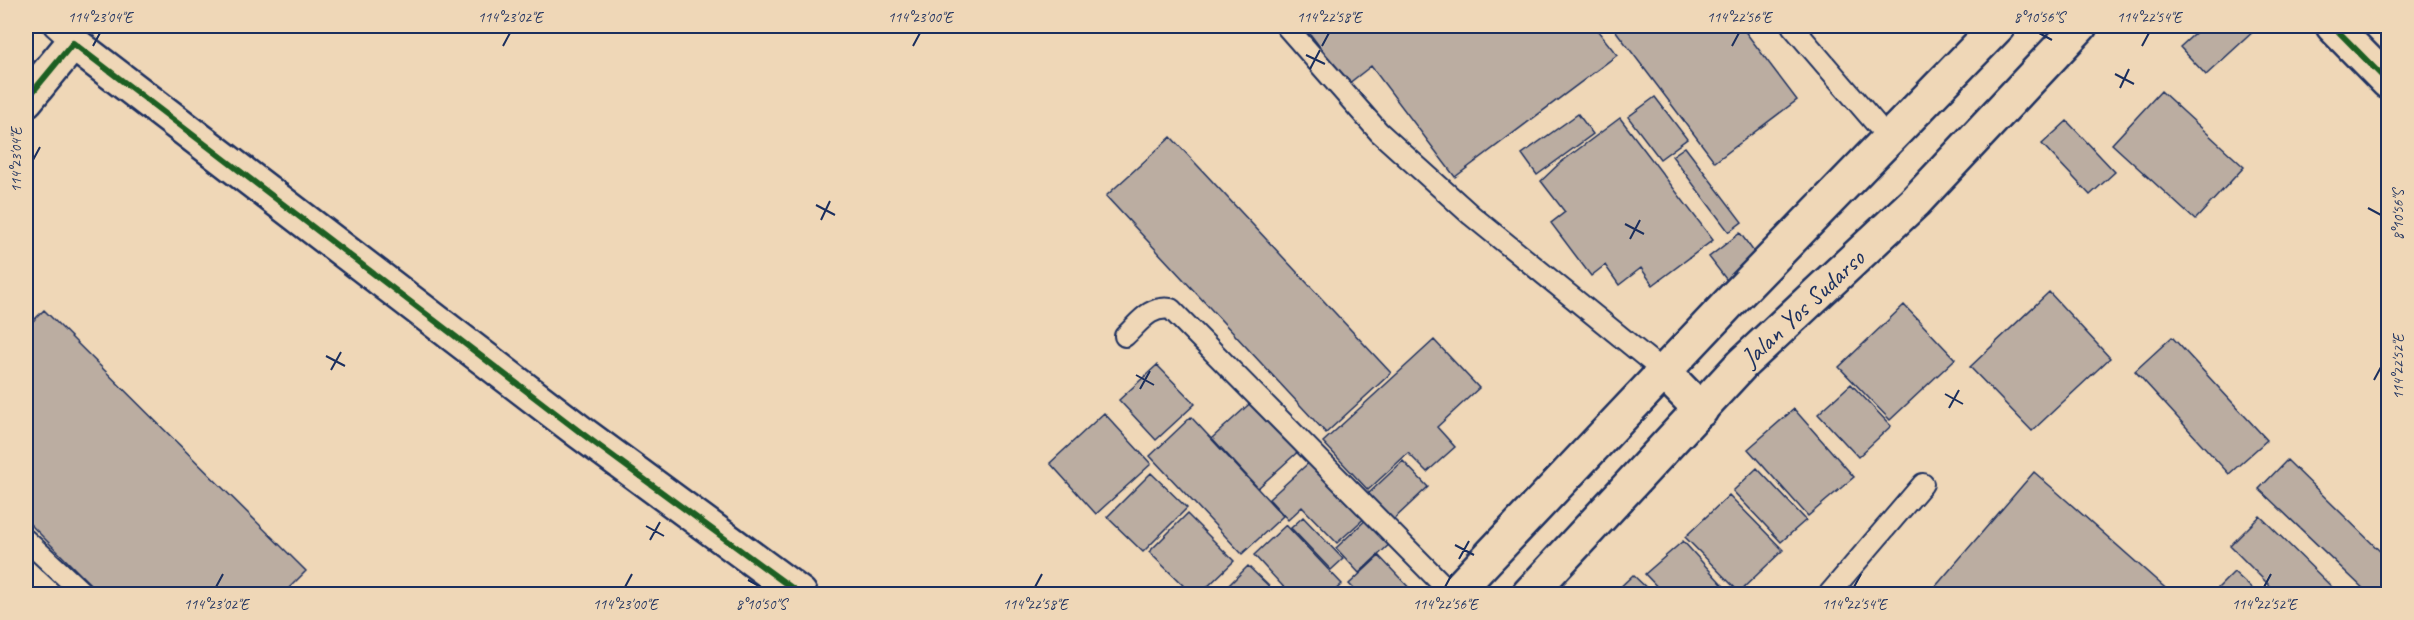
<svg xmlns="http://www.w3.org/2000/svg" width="2414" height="620" font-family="Caveat,sans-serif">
	<rect width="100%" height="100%" fill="#efd7b7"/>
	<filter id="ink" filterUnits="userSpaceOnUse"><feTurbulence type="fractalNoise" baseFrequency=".0167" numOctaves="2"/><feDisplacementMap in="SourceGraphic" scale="12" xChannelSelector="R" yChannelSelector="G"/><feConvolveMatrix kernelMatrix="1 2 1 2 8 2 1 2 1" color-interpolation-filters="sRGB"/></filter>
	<g filter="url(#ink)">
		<path fill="#bbada1" stroke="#1b2f5e" stroke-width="1.5" d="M1304 26H1594L1617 55 1455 177 1371 66 1348 84Z
			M1612 26H1741L1797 100 1715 162Z
			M2203 26H2253L2256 29 2206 75 2180 47Z
			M2161 91 2244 167 2195 220 2112 144Z
			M1655 97 1687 139 1660 159 1628 117Z
			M1578 114 1593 134 1537 175 1522 154Z
			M1620 118 1713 240 1653 285 1641 268 1619 285 1605 265 1591 276 1551 223 1565 212 1541 181 1560 163Z
			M2067 121 2115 172 2090 195 2042 144Z
			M1171 137 1391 373 1326 433 1106 196Z
			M1685 147 1742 222 1729 232 1672 156Z
			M1740 233 1760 260 1729 283 1709 257Z
			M2049 292 2110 358 2032 431 1970 367Z
			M1904 305 1955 359 1890 420 1839 367Z
			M44 310 306 571 283 594H100L26 520V328Z
			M2172 337 2267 440 2229 474 2135 371Z
			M1434 340 1479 388 1437 427 1455 447 1427 472 1408 453 1368 490 1323 442Z
			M1157 365 1195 404 1156 440 1119 400Z
			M1851 384 1891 426 1858 457 1818 414Z
			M1257 397 1303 447 1258 488 1212 438Z
			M1794 409 1854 477 1808 516 1748 449Z
			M1104 413 1151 464 1096 514 1050 463Z
			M1191 417 1283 516 1242 554 1150 456Z
			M1315 457 1369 514 1337 543 1302 507 1288 520 1269 499Z
			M2287 460 2388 559V594H2369L2259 489Z
			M1403 461 1428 487 1392 521 1368 494Z
			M1757 468 1806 520 1781 542 1733 491Z
			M2034 472 2057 492 2172 594H1929Z
			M1151 473 1187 508 1143 552 1107 517Z
			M1729 495 1783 550 1739 592 1685 537Z
			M1187 514 1234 561 1200 594H1192L1149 552Z
			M1371 515 1394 540 1359 573 1336 548Z
			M2260 516 2339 594H2278L2230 546Z
			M1303 517 1343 559 1331 570 1291 528Z
			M1286 525 1342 584 1331 594H1290L1254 555Z
			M1683 541 1730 593 1728 594H1664L1645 574Z
			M1379 556 1415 594H1359L1349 584Z
			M1248 566 1277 594H1220Z
			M2234 572 2258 594H2212Z
			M1633 575 1653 594H1613Z"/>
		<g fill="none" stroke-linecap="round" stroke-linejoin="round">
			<g stroke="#1b2f5e" stroke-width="24">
				<path id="lane" d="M54 26 73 43
					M1286 26 1379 132 1471 215 1664 372
					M1792 26 1877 125 1890 137
					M1125 336C1139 323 1150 305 1171 309L1452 594
					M26 540 84 594
					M1829 594 1923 484"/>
			</g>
			<g stroke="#1b2f5e" stroke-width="38">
				<path id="street" d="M2333 26 2388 82
					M26 100 73 43 580 432 800 594"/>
			</g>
			<g stroke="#1b2f5e" stroke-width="38">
				<g id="highway">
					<path d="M1664 372 1701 410"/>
					<path d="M1454 594 1729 303 1998 26"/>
					<path id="s1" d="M1529 594 1742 364 1915 202 2080 26"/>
				</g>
			</g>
			<use href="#lane" stroke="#efd7b7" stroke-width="20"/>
			<use href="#street" stroke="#efd7b7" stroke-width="33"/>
			<use href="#highway" stroke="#efd7b7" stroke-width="33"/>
			<g stroke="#efd7b7" stroke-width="10">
				<path id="cycleway" d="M2333 26 2388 82
					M26 100 73 43 580 432 800 594"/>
			</g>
			<use href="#cycleway" stroke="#1b5e20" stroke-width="6"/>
		</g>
	</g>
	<path fill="none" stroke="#1b2f5e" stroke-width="2" d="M2039 33 2052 40M93 46 100 33M503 46 510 33M913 46 920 33M1322 46 1329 33M1732 46 1739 33M2142 46 2149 33M1306 55 1325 64M1310 69 1320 50M2115 74 2134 84M2120 88 2129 69M33 160 40 147M816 205 835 215M2368 208 2381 215M821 220 830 201M1625 224 1644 234M1630 239 1640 220M326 356 345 366M331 370 341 352M1136 375 1154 385M2374 380 2381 367M1140 389 1150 371M1945 394 1963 404M1949 408 1959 390M646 526 664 536M650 540 660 522M1455 545 1474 555M1459 559 1469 541M748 580 761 587M216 587 223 574M625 587 632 574M1035 587 1042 574M1445 587 1452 574M1854 587 1861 574M2264 587 2271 574"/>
	<g text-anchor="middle" stroke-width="4.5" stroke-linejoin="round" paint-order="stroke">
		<g font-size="26" fill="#1b2f5e" stroke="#efd7b7">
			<text dy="9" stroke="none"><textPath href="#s1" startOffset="396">Jalan Yos Sudarso</textPath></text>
		</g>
	</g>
	<rect width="2414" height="620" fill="none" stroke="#efd7b7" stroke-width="66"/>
	<rect x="33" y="33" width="2348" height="554" fill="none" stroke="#1b2f5e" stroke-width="2"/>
	<g font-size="15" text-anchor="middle" fill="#1b2f5e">
		<text x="100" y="22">114°23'04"E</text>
		<text x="510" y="22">114°23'02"E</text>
		<text x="920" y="22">114°23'00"E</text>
		<text x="1329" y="22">114°22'58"E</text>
		<text x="1739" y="22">114°22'56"E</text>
		<text x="2039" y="22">8°10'56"S</text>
		<text x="2149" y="22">114°22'54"E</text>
		<text transform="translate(16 160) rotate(-90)" y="5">114°23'04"E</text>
		<text transform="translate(2398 215) rotate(-90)" y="5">8°10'56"S</text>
		<text transform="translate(2398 367) rotate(-90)" y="5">114°22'52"E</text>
		<text x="216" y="609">114°23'02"E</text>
		<text x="625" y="609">114°23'00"E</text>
		<text x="761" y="609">8°10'50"S</text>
		<text x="1035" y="609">114°22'58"E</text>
		<text x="1445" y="609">114°22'56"E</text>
		<text x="1854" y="609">114°22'54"E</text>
		<text x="2264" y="609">114°22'52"E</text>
	</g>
</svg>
